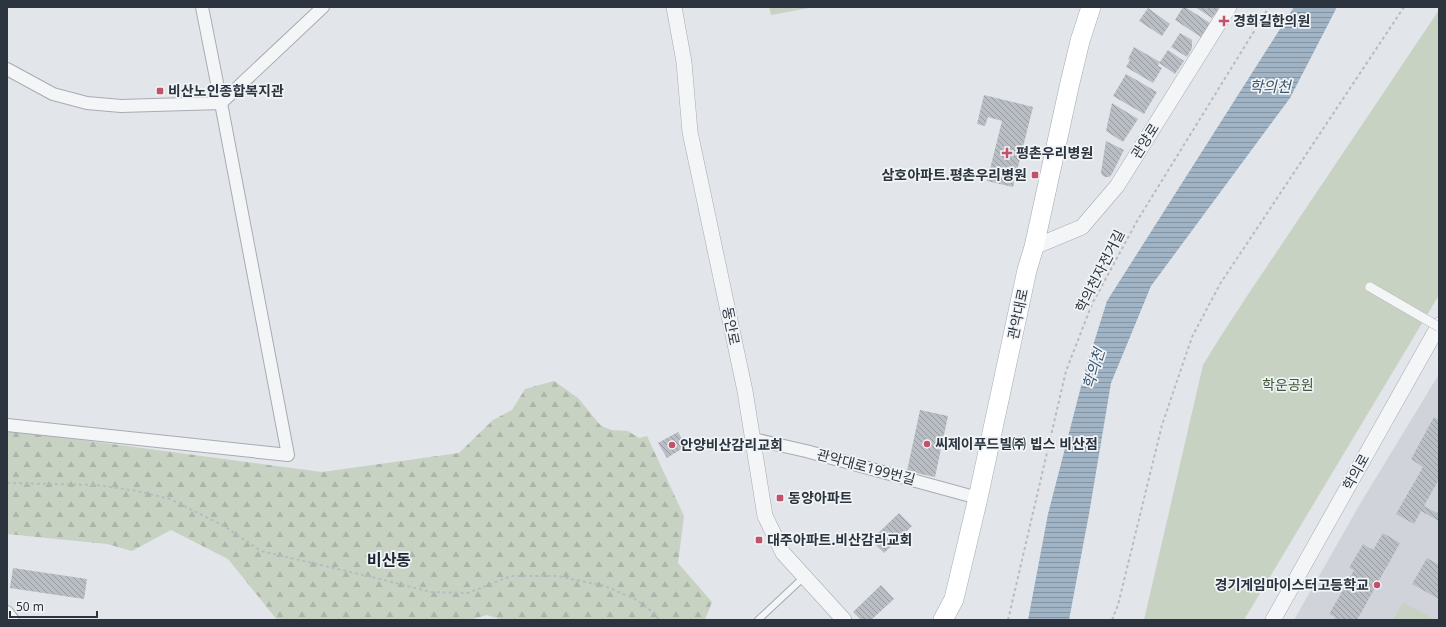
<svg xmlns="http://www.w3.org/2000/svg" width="1446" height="627" font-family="'Noto Sans','Noto Sans KR',sans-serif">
	<defs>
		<pattern id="forest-firs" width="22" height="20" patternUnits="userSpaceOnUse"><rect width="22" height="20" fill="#c8d2c3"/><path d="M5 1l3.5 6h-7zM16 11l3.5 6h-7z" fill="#acb5a9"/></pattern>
		<pattern id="water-rules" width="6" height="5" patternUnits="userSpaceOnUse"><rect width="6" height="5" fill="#a0b4c5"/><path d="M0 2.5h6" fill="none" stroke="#8393a1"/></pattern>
		<pattern id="building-back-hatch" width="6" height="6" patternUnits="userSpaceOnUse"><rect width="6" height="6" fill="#b9bec5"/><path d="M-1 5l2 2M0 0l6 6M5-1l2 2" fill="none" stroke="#979ba1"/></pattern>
	</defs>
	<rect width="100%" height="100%" fill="#e2e5e9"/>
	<path fill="#d0d4da" d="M1439 374V620H1294L1360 504Z"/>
	<path fill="#c8d2c3" d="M769 7H814L771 15Z
		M1439 10V295L1244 620H1144L1203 365 1219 339 1249 293Z
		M1403 602 1436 620H1393Z"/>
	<path fill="url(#forest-firs)" d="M554 381 578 398 601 426 612 430 628 431 639 438 647 436 684 516 678 563 712 602 705 620H502L487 615 469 620H277L228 559 171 530 132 551 107 544 7 534V430L322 472 459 453 493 420 512 410 525 389Z"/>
	<path fill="url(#water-rules)" d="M1294 7H1337L1290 98 1151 286 1111 383 1089 514 1069 620H1028L1048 514 1085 371 1107 301Z"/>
	<path fill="url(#building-back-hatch)" d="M1183 7H1185L1210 23 1201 37 1175 20Z
		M1195 7H1220L1212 18Z
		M1148 8 1170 24 1162 36 1139 21Z
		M1180 33 1192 40V48L1187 57 1171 47Z
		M1134 47 1160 62 1168 50 1184 61 1175 74 1159 63 1158 66 1162 68 1153 83 1126 67 1130 60 1128 59Z
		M1126 74 1157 92 1144 114 1113 96Z
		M984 95 1033 107 1013 187 987 181 1002 121 988 117 985 126 977 124Z
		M1112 103 1138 119 1123 142 1106 131Z
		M1106 141 1124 150 1112 174 1109 177H1105L1102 175 1101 172Z
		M920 410 948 416 935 477 907 471Z
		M1434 417 1439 420V479L1424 506 1439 514V521L1421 511 1414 524 1396 514 1423 467 1411 459Z
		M678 432 686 446 667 458 658 443Z
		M899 513 912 526 884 553 871 540Z
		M1383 533 1400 543 1357 620H1334L1335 617 1329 614 1346 585 1351 588 1353 586 1347 583 1354 570 1349 568 1363 544 1373 550Z
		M1427 558 1439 565V599L1412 584Z
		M13 568 87 579 84 599 10 588Z
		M881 585 894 599 871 620H861L853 612Z"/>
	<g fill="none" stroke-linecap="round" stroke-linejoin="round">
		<g stroke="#a7acb3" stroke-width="8">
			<path id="service" d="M758 620 804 577"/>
		</g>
		<g stroke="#a7acb3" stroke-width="14">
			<path id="minor" d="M202 7 221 103
				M7 69 53 94 87 103 121 106 221 103 288 455 7 425
				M221 103 323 7
				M753 439 806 451 978 498
				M7 612 13 620"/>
		</g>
		<g stroke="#a7acb3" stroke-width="16">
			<path id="tertiary" d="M674 7 684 62 690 132 745 391 765 516 783 553 844 620
				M1034 247 1082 227 1117 186 1229 7
				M1273 620 1439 325"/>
		</g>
		<g stroke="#a2aab3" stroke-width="20">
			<path id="primary" d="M943 620 954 599 978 498 1027 270 1034 247 1069 87 1080 41 1091 7"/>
		</g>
		<path stroke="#b8bbc0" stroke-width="2" stroke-dasharray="3 3" stroke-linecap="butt" d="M7 483 97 485 137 491 170 499 224 526 261 551 376 578 431 592 468 593 511 576H558L605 586 637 600 654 613 659 620
			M1008 620 1066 371 1092 304 1137 221 1269 7
			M1112 620 1118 605 1162 425 1192 337 1220 284 1404 7"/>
		<use href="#service" stroke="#f4f5f7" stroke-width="6"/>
		<use href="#minor" stroke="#f4f5f7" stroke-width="12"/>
		<use href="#tertiary" stroke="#f4f5f7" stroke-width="15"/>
		<use href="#primary" stroke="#fff" stroke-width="19"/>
		<g stroke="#a7acb3" stroke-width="10" stroke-linecap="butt">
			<path id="pedestrian-bridge" d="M1370 287 1439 327"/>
		</g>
		<use href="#pedestrian-bridge" stroke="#f4f5f7" stroke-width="9"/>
	</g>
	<g fill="#c2526a" stroke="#f1f4f6" stroke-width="1.5">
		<path d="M1222 15h4v4h4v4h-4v4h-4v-4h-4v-4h4z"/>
		<rect x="156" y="87" width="8" height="8" rx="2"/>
		<path d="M1005 147h4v4h4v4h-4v4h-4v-4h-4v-4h4z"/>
		<rect x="1031" y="171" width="8" height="8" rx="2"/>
		<circle cx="927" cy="444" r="4"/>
		<circle cx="672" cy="445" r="4"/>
		<rect x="776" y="494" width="8" height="8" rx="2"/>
		<rect x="755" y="536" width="8" height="8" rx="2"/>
		<circle cx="1377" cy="585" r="4"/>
	</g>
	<g text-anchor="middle" stroke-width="3.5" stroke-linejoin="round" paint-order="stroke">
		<g font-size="14" font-weight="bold" fill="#2b343f" stroke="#f1f4f6" text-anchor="start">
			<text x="1233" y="26">경희길한의원</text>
			<text x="168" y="96">비산노인종합복지관</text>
			<text x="1016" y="158">평촌우리병원</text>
			<text x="1027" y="180" text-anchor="end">삼호아파트.평촌우리병원</text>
			<text x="935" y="449">씨제이푸드빌㈜ 빕스 비산점</text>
			<text x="680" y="450">안양비산감리교회</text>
			<text x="788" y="503">동양아파트</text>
			<text x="767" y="545">대주아파트.비산감리교회</text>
			<text x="1369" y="590" text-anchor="end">경기게임마이스터고등학교</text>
		</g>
		<g font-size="14" fill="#2b343f" stroke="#f1f4f6">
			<text transform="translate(1145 141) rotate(-58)" y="5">관양로</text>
			<text transform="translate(1100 271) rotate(-63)" y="5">학의천자전거길</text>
			<text transform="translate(1018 314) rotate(-78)" y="5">관악대로</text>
			<text transform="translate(731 326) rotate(79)" y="5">동안로</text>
			<text transform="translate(866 467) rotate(15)" y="5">관악대로199번길</text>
			<text transform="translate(1356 472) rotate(-61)" y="5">학의로</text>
		</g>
		<g font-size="14" fill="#425a3a" stroke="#f1f4f6">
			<text x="1288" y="390">학운공원</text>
		</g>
		<g font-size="15" font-style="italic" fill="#39556f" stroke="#f1f4f6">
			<text x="1270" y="92">학의천</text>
			<text transform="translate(1094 369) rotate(-73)" y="5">학의천</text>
		</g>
		<g font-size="16" font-weight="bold" fill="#1d2530" stroke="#f1f4f6">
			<text x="389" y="566">비산동</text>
		</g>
	</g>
	<rect width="1446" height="627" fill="none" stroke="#2b343f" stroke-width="16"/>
	<path d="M10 611v6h87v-6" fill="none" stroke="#2b343f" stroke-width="2"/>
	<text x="16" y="611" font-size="12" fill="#2b343f" stroke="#f1f4f6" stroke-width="3" paint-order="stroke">50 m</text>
</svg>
